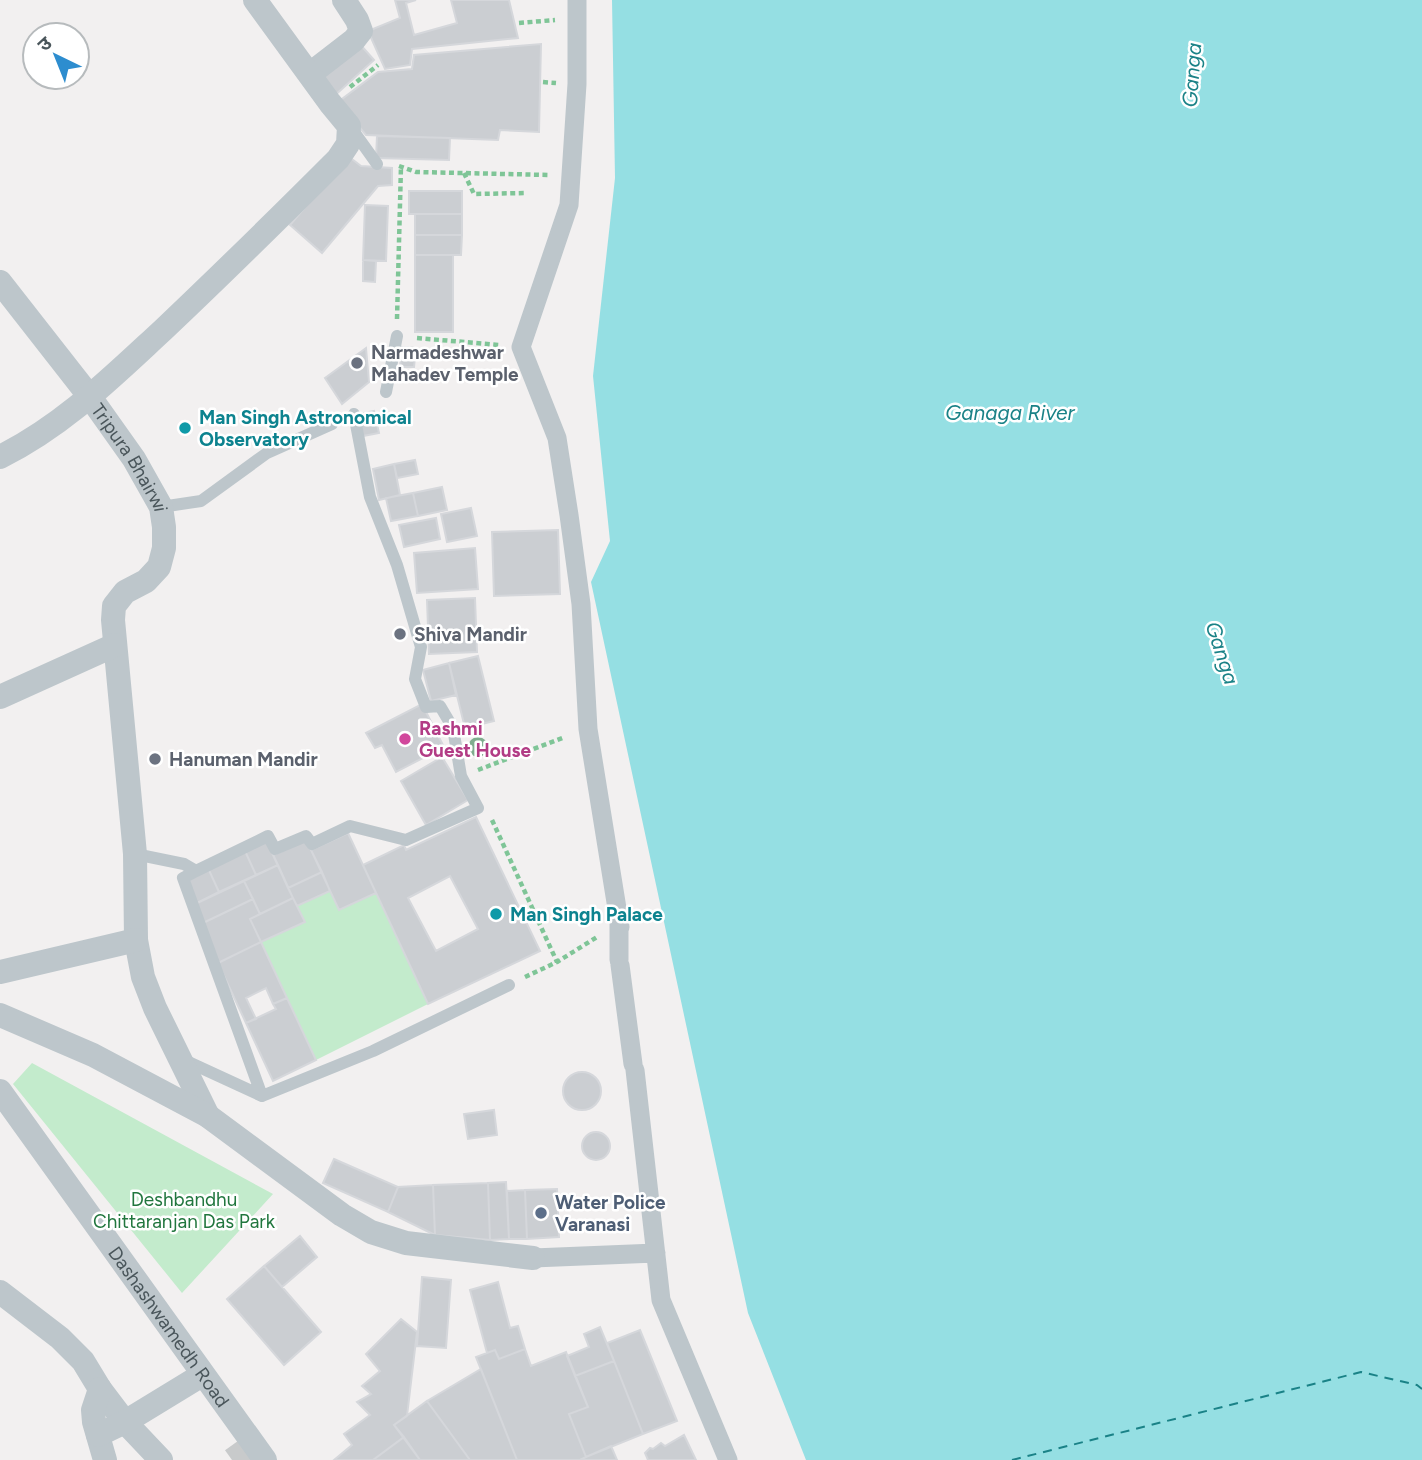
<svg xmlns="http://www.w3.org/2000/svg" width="1422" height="1460" font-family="Figtree,'Noto Sans Devanagari',sans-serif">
	<rect width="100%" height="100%" fill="#f2f0f0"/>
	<path fill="#c3ebcc" d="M330 891 339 910 376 893 428 1004 316 1060 261 942 304 922 297 906Z
		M32 1063 273 1194 182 1293 13 1084Z"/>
	<path fill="#95dfe3" d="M612 0H1422V1460H806L748 1313 591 582 610 541 593 376 615 178Z"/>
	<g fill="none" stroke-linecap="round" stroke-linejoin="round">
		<path stroke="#1a8287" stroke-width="2" stroke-dasharray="9 7" stroke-linecap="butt" d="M1012 1460 1361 1372 1417 1385 1422 1389"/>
	</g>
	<path fill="#cbced2" stroke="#d5d7db" stroke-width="2" fill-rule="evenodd" d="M395 0H416L406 3 414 35 457 23 451 0H509L518 38 412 49 410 65 385 69 368 31 400 18Z
		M358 42 374 60 333 97 317 78Z
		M541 44 539 132 500 130 498 140 366 135 338 102 378 72 412 69 414 55Z
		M377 136 450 138 449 160 376 158Z
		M348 156 361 166 392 168V185L378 186 322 253 290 225Z
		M409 191H462V214H409Z
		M365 205 388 206 386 261 363 260Z
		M415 214H462V235H415Z
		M415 235H462L461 255H415Z
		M415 255H453V332H415Z
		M363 260 376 261 375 282 363 281Z
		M402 347 416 348 414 367H400Z
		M366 348 369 382 342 404 325 378Z
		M374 411 379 433 363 436 359 414Z
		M415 460 418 474 397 478 394 464Z
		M394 464 400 495 379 500 373 469Z
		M442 487 447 510 418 516 413 493Z
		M413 493 418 516 391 521 386 498Z
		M471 508 477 536 447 542 441 514Z
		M436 518 440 539 404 547 399 525Z
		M558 530 560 594 494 596 492 532Z
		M475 548 478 589 417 593 414 553Z
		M475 598 477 652 429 654 427 600Z
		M478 656 494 721 465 728 449 663Z
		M449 663 456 695 431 701 423 670Z
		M422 704 444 747 396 772 382 745 375 748 366 733Z
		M442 757 468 800 426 825 401 781Z
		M476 817 540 951 428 1004 363 865 404 845 406 850ZM450 876 478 929 436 951 408 898Z
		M348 833 376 893 339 910 311 850Z
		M266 840 278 865 256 875 245 851Z
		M306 840 322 872 288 888 273 855Z
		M245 851 256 875 219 892 208 868Z
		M278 865 293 898 260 914 244 881Z
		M208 868 219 892 195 904 186 879Z
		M322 872 330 891 297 906 288 888Z
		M244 881 253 899 203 923 195 904Z
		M293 898 305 922 261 942 250 919Z
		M253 899 260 914 250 919 261 942 218 963 203 923Z
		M261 942 287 998 273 1004 266 988 246 998 256 1019 246 1023 218 963Z
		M287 998 316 1060 273 1081 246 1023 276 1009 273 1004Z
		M563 1091a19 19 0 1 1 38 0a19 19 0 1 1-38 0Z
		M494 1110 497 1135 468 1139 464 1114Z
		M582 1146a14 14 0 1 1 28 0a14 14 0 1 1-28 0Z
		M334 1159 398 1187 388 1212 323 1183Z
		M506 1182 509 1239 490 1240 488 1183Z
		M488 1183 490 1240 435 1235 433 1185Z
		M433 1185 435 1235 388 1212 398 1187Z
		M557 1189 559 1237 527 1239 525 1190Z
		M525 1190 527 1239H509L507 1191Z
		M300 1236 317 1257 282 1287 264 1266Z
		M264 1266 321 1332 284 1365 227 1299Z
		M422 1277 451 1280 446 1348 417 1346Z
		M498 1282 510 1328 518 1326 525 1349 499 1359 495 1350 487 1353 470 1290Z
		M401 1319 417 1332 407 1416 394 1425 404 1437 373 1460H334L352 1445 344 1434 370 1415 357 1402 371 1394 362 1386 380 1371 366 1354Z
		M600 1327 614 1361 575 1376 567 1356 589 1347 584 1334Z
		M640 1330 677 1421 643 1434 607 1343Z
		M525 1349 531 1366 566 1352 588 1407 569 1414 586 1457 580 1460H517L476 1357 495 1350 499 1359Z
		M614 1361 643 1434 586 1457 569 1414 588 1407 575 1376Z
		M481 1369 517 1460H470L427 1401Z
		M427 1401 470 1460H420L394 1425Z
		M684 1435 696 1460H648L645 1453 650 1448 653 1449 661 1443 665 1446Z
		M404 1437 420 1460H373Z
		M611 1446 617 1460H580L586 1457Z"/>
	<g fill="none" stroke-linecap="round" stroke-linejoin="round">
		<path stroke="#c8cacb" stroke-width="24" stroke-dasharray="24 12" stroke-linecap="butt" d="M232 1460 253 1445"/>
		<path stroke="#7fc597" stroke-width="4.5" stroke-dasharray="5 3.5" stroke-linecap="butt" d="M519 23 555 20
			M543 82 556 83
			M350 87 378 65
			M399 166 416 172 550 175
			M464 173 474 194 526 193
			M397 319 401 166
			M417 338 499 345
			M478 770 565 737
			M492 820 557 962
			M525 977 557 962 597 937"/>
		<path stroke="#bdc6cb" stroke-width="12" d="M352 129 377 164
			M386 392 397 336
			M161 507 201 501 267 453 332 424
			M135 854 184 864 196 871 268 836 275 849 306 836 312 844 350 826 406 840 478 808 461 776 453 728 440 706 426 707 415 679 421 647 397 565 370 497 354 414
			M196 871 183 878 262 1096
			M184 1060 262 1096 373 1051 509 985"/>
		<path stroke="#bdc6cb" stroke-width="19" d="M577 0V84L569 205 521 347 557 438 569 515 581 604 588 729 620 927
			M619 960V924
			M620 965 633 1064
			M635 1070 661 1300 728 1460
			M533 1258 656 1253"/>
		<g stroke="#bdc6cb" stroke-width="24">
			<path d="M310 74 354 40 361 31 357 20 344 0"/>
			<path id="s1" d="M0 282 90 397 134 459 161 507 164 527V548L159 567 146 581 125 592 114 606 113 620 135 854 136 940 143 977 155 1008 208 1116"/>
			<path d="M0 457C63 426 112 377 163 330 222 274 280 217 338 159L348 144 349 126 330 103 255 0"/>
			<path d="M0 697 115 645"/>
			<path d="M0 972 136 940"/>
			<path d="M0 1015 93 1055 208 1116 342 1215 371 1232 406 1243 533 1258"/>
			<path id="s2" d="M0 1091 265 1460"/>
			<path d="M0 1292 60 1338 83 1361 100 1389 125 1422 161 1460"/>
			<path d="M100 1389 93 1410 94 1422 105 1460"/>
			<path d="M98 1435 125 1422 202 1375"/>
		</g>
	</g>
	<circle fill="#7fad8e" cx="478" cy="747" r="10"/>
	<g fill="#6b7280" stroke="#fff" stroke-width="2.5">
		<circle cx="357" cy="363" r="7"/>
		<circle cx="400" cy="634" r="7"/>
		<circle cx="155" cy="759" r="7"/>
	</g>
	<g fill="#0f9aa8" stroke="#fff" stroke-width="2.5">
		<circle cx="185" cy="428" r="7"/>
		<circle cx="496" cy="914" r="7"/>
	</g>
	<circle fill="#d1479c" stroke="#fff" stroke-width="2.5" cx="405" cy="739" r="7"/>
	<circle fill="#5c6f8a" stroke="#fff" stroke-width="2.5" cx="541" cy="1213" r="7"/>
	<g text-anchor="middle" stroke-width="5" stroke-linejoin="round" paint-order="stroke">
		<g font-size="19" font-weight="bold" fill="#5b616d" stroke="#fff" text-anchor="start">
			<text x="371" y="359">Narmadeshwar<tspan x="371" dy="22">Mahadev Temple</tspan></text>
			<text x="414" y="641">Shiva Mandir</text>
			<text x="169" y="766">Hanuman Mandir</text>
		</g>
		<g font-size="19" font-weight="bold" fill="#0d838f" stroke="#fff" text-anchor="start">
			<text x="199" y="424">Man Singh Astronomical<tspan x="199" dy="22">Observatory</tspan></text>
			<text x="510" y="921">Man Singh Palace</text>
		</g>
		<g font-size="19" fill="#4a565b" stroke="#fff">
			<text dy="7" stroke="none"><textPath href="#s1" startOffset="219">Tripura Bhairwi</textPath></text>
			<text dy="7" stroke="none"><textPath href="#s2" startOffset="290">Dashashwamedh Road</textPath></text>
		</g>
		<g font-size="19" font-weight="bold" fill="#b23c85" stroke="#fff" text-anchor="start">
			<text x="419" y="735">Rashmi<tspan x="419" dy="22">Guest House</tspan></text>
		</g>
		<g font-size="19" fill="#21763e" stroke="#fff">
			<text x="184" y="1206">Deshbandhu<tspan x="184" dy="22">Chittaranjan Das Park</tspan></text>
		</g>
		<g font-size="19" font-weight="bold" fill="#4e5e75" stroke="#fff" text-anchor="start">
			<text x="555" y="1209">Water Police<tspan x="555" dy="22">Varanasi</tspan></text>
		</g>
		<g font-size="21" font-style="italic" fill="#1a8287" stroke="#fff">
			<text transform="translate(1192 75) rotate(-86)" y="7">Ganga</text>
			<text x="1010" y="420">Ganaga River</text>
			<text transform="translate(1222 653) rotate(72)" y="7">Ganga</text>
		</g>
	</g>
	<g transform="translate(56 56) rotate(317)"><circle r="33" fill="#ffffff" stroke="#b7bbbd" stroke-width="2"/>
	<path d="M0-5L12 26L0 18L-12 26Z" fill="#2d8dcf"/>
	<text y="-10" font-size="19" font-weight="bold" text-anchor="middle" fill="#4a565b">उ</text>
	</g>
</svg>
